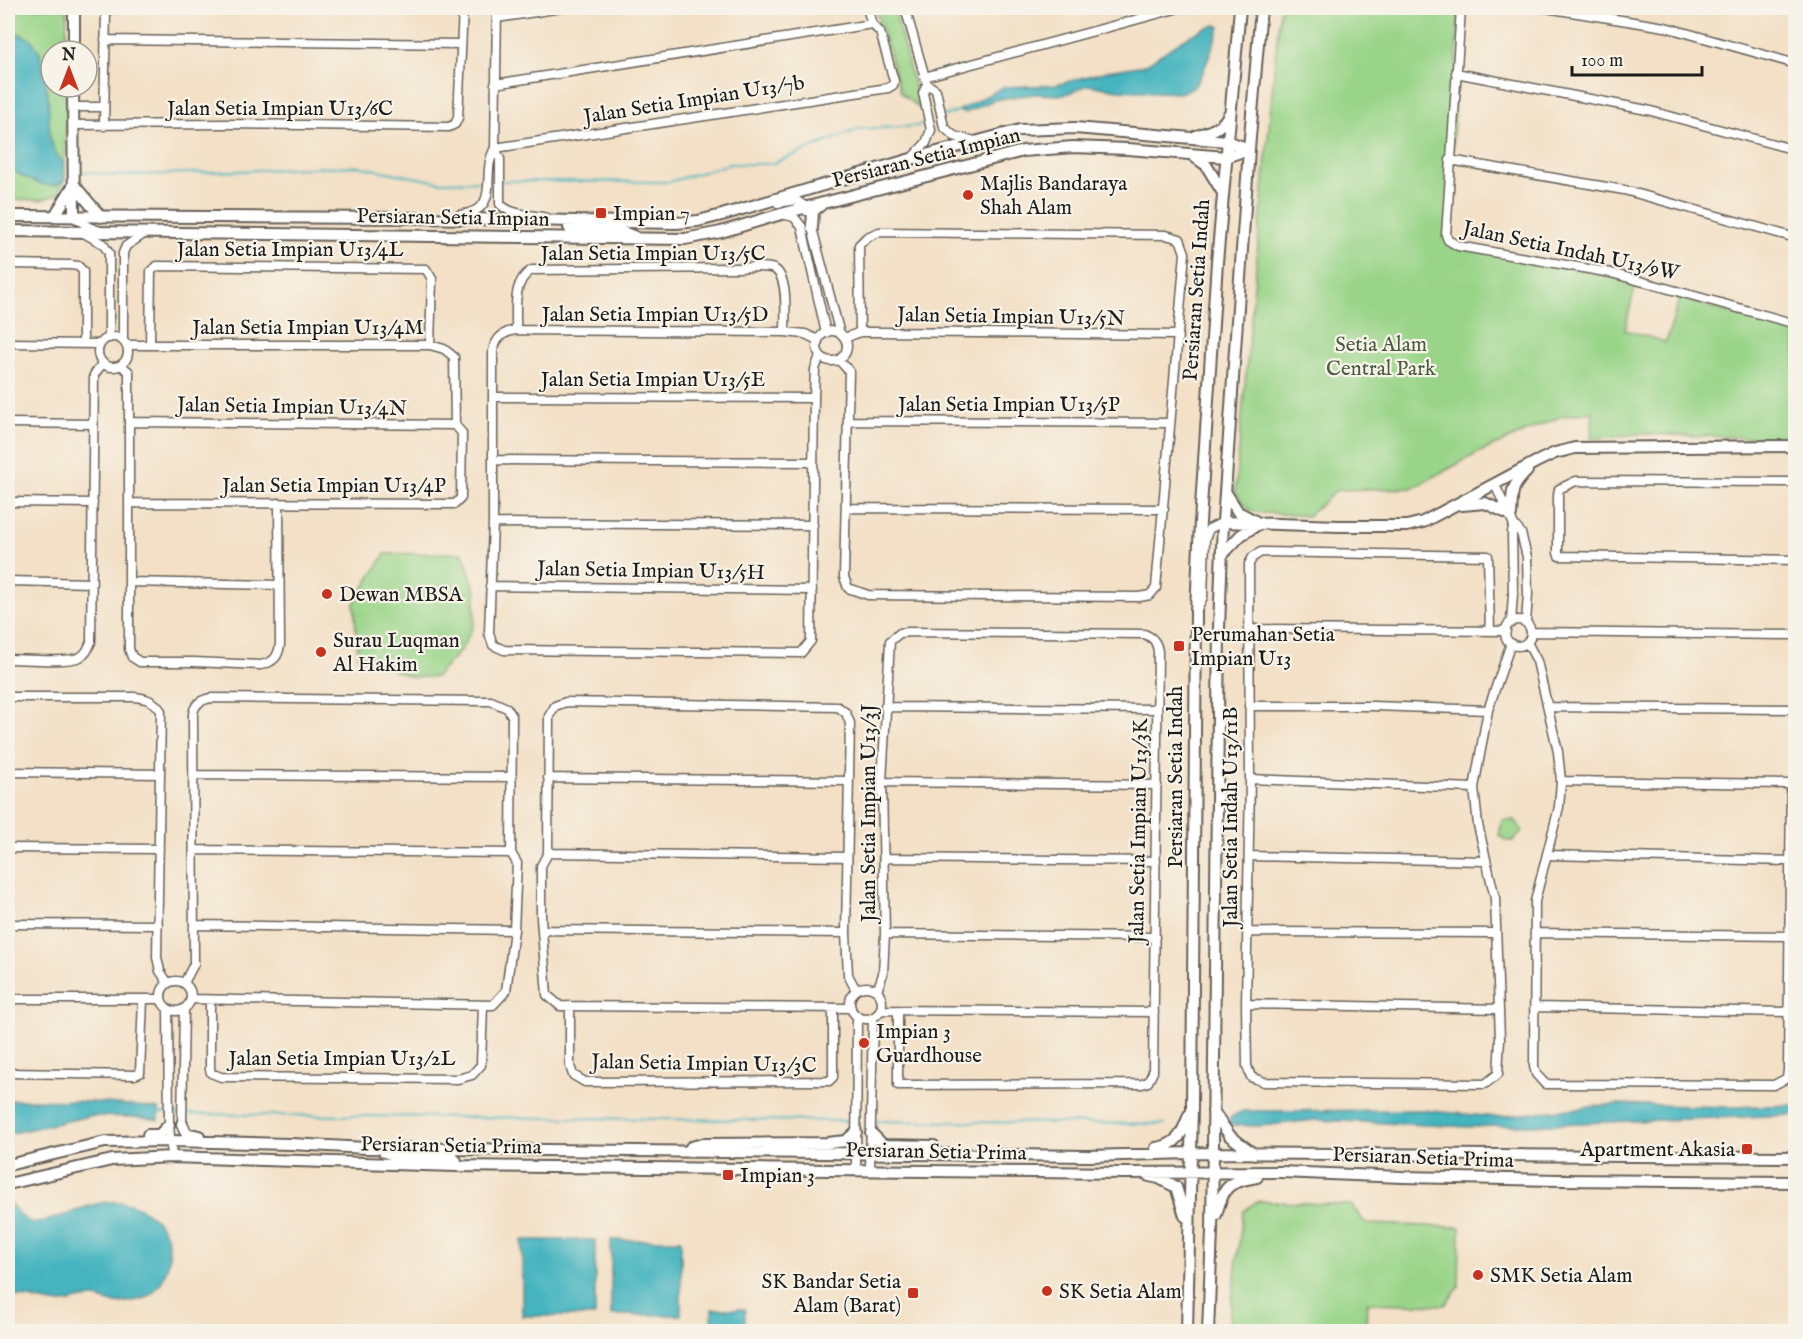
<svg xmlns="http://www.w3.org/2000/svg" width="1803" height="1339" font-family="'IM FELL English',serif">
	<rect width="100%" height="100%" fill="#f7f3e8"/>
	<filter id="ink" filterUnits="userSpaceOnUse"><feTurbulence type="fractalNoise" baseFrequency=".0167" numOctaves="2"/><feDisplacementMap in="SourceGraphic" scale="12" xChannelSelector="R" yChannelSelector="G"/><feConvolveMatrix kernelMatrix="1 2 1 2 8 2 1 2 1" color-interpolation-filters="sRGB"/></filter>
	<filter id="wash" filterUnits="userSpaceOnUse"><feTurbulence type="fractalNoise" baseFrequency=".008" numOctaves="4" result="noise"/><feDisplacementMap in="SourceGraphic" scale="24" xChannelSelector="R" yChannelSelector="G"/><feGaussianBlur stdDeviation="1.35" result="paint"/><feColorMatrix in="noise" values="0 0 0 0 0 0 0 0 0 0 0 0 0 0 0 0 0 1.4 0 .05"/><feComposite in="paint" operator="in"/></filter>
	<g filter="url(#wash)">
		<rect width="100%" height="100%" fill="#f3e0c6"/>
		<path fill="#99d488" stroke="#5a7852" stroke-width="1.5" d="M8 8H67L66 51H51V87H66L65 180 57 195 41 200 8 199Z
			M875 8H894L920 109 901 93Z
			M1280 8H1459L1448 243 1636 281 1625 330 1666 342 1680 298 1795 332V439L1639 434 1591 439 1593 412 1562 416 1480 452 1413 488 1337 490 1308 516 1253 512 1244 505 1235 491Z
			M463 553 476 592 474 625 461 650 436 677H412L358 657 354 603 385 554Z
			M1502 820H1515L1522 831 1513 841H1507L1499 836Z
			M1257 1201 1351 1205 1366 1224 1460 1227 1459 1287 1445 1305 1367 1303 1366 1330 1228 1331 1243 1212Z"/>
		<path fill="#45b4bf" stroke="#30686e" stroke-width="1.5" d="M1216 25 1220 27 1203 72 1194 87 1180 93 1118 90 1088 85 1064 95 1034 94 994 100 965 113 958 111 1003 87 1056 85 1107 71 1145 65 1184 39 1205 28Z
			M8 29 31 39 40 53 48 94 50 138 55 152 63 162 65 180C50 194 21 177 8 166Z
			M8 1100C59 1100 109 1101 159 1109V1120L136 1117 90 1116 8 1134Z
			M1617 1104 1729 1107 1795 1105V1115L1471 1127 1316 1120 1260 1126 1233 1125 1228 1122 1232 1116 1243 1111 1422 1110 1496 1117Z
			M8 1201 20 1215 31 1223C41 1221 53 1220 62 1216 77 1211 90 1204 106 1202 139 1198 171 1223 169 1257 168 1271 160 1290 148 1296 141 1300 124 1303 116 1303 108 1303 101 1298 93 1298 80 1297 66 1306 53 1303 37 1301 24 1295 8 1296Z
			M522 1240H595V1316H522Z
			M611 1240H681V1315H611Z
			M712 1309H745V1327H712Z"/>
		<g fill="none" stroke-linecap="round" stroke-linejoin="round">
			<path stroke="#45b4bf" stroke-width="2" d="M944 116 958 111
				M78 172H89L115 176 357 166 439 182 496 181
				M502 181 669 182 730 164H771L859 129 917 126 927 122
				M159 1113H166
				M172 1114 853 1121
				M874 1121 1165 1124"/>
		</g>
	</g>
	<g filter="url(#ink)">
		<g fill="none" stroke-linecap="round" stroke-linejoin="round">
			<g stroke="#676158" stroke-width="11">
				<path id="minor" d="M497 8 495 148 500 159V204C512 216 531 214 547 218
					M905 8 927 84 923 93 931 130 926 143 911 159
					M1461 8 1446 235 1448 240 1458 246 1611 273 1796 324
					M1546 8 1665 27 1796 64
					M497 18 561 8
					M105 40 461 44
					M1456 73 1647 110 1796 150
					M924 77 1179 8
					M495 84 872 24
					M927 84 936 90 944 127 954 136 975 141
					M73 107H104
					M73 125 230 124 449 127 455 124 458 118 463 8
					M104 126 106 8
					M495 148 888 88 893 85 894 81 880 32 872 24 867 8
					M1450 160 1624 190 1796 238
					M778 203 796 200 806 207 807 211
					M781 214 794 217 802 227 826 333
					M459 215C504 210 479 175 495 148
					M74 217 89 227 100 231
					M811 224 840 334
					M82 232 103 244 109 253V338
					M8 264 70 265 78 266 83 271V344
					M516 330C517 310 511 282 532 270L735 268C747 268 763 265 774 269 789 276 785 317 785 332
					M817 346a15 15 0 1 1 30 0a15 15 0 1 1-30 0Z
					M98 352a15 15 0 1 1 30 0a15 15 0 1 1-30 0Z
					M845 338 860 332H878L1178 335
					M818 340 805 334 785 332 516 330C503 332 496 338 493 351V523L489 633 493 645 504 650 801 653 811 641 814 398 815 369 820 356
					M123 341V253L126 246 147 232
					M8 343 100 344
					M126 345H430L444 349 454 357 455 425
					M150 345 151 271 157 266 426 269 432 279 430 345
					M839 360 849 371 844 577 848 588 868 595 1139 597 1150 595 1156 588 1185 253 1180 239 1166 235 879 232 867 237 859 245 860 332
					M121 365 129 372V649L132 657 140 662H194L261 665C274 662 278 657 280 645L279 503
					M493 397 814 398
					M848 421 1170 423
					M129 422 455 425
					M8 423 93 424
					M493 460 813 462
					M1796 482 1576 481 1559 489 1558 495V553L1559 556 1796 560
					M1495 485 1514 525 1521 533 1527 557 1528 594 1526 623
					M8 502 93 503
					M129 503 455 504 461 498 462 433 455 425
					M846 508 1164 509
					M493 523 813 525
					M8 581 92 583
					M129 582 279 585
					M490 586 812 590
					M1197 609 1203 597 1205 539 1209 529 1223 522
					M1505 633a13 13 0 1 1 26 0a13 13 0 1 1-26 0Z
					M1511 623 1513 594 1512 532 1514 525
					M1248 629 1506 631
					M1490 631 1488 556 1261 552 1253 557 1249 564 1250 779 1246 1004 1247 1066 1251 1077 1264 1082 1485 1084 1498 1074 1500 1039 1495 898 1478 825 1474 788 1488 710 1511 643
					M1531 632 1796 635
					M1527 642 1537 661 1558 752 1561 781 1559 807 1535 901 1534 1066 1536 1074 1545 1084 1774 1085 1787 1078 1788 1070 1791 784 1561 781
					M8 659C23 659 69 663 80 657 87 654 88 648 91 642L94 375 102 364
					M8 697H134C146 698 155 701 161 711L157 957 160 971 168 983
					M1249 706H1373L1488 710
					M885 707 1157 709
					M1548 707 1796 709
					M8 772 160 774
					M193 775 511 777
					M548 778 848 781
					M1250 779 1474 788
					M882 782 1157 785
					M8 848 159 849
					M194 850 511 853
					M548 853 847 857
					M1548 855 1790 861
					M1249 856 1485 861
					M884 858 1156 861
					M8 924 158 925
					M194 925 514 930
					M542 930 846 933
					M1247 932 1496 933
					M1535 933 1789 936
					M885 934 1155 937
					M161 996a15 15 0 1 1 30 0a15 15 0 1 1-30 0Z
					M184 983 194 964 193 714C195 703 201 700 211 698L482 701H491L507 708 512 716 511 853 517 863 514 930 506 991 493 1005 192 999
					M850 1003a16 16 0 1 1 32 0a16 16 0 1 1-32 0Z
					M877 991 883 974 885 934 882 782 890 641 900 633 909 632 1144 634C1153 637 1157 642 1158 652L1153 1072 1148 1082 1142 1084 898 1085V1010
					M8 999H161
					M210 1000V1069L211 1073 221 1077 458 1079 472 1075 481 1065 483 1005
					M1246 1004 1499 1009
					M570 1006V1066L573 1075 585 1082 829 1081 833 1077V1008
					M1535 1007 1789 1012
					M851 1008 560 1006 547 995 541 918V866L548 853 549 716 555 706 566 702 838 707 846 713 850 723 846 933 848 975 856 990
					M168 1009 169 1125 172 1157
					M880 1010 1154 1012
					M8 1073 135 1075 140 1073 143 999
					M182 1124 184 1009
					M856 1169 857 1016
					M870 1169 873 1017"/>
			</g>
			<g stroke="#676158" stroke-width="14">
				<path id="tertiary" d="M74 51V8
					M73 87 74 217
					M1196 136C1210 131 1222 129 1229 114
					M1192 155 1206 165 1223 193
					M74 185 101 217
					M8 216 419 218 676 223 698 221 722 215 911 159 1020 130 1075 128 1227 141 1249 149
					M54 217 73 186
					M576 221 569 227 570 229 620 231 635 237
					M812 228 813 211 821 205
					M8 231 685 239 721 232 781 214 1023 151 1073 147 1128 149 1226 157 1249 149
					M1226 493 1238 512 1255 521
					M1462 505 1485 503 1511 515C1513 492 1509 489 1527 471
					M1223 522 1339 526H1407L1423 522 1536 462 1555 453 1575 448 1796 446
					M1222 555 1241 535 1260 523
					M1213 1111 1230 1136 1254 1154
					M182 1124 186 1133 199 1136
					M871 1133 883 1145 934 1146
					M148 1135H159L169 1125
					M691 1147 703 1144 827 1143 846 1141 856 1132
					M1156 1148C1178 1145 1182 1134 1189 1115
					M384 1152 398 1156 452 1157 456 1161V1166
					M8 1165 105 1142 171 1141 291 1144 366 1148 1089 1156 1191 1153 1796 1157
					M1149 1176 1159 1178 1176 1187 1185 1216
					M8 1184 112 1160 172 1157 456 1166 1124 1173 1281 1172 1402 1177 1560 1180 1796 1182
					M1216 1215C1224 1185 1228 1182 1257 1177
					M1187 1332 1192 1107 1196 612 1200 522 1217 262 1240 8
					M1208 1332 1212 1231 1219 628 1223 522 1249 149 1261 8"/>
			</g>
			<use href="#minor" stroke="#fff" stroke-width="8"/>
			<use href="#tertiary" stroke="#fff" stroke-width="10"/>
		</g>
	</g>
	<g fill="#c8321e" stroke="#f7f3e8" stroke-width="2">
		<circle cx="968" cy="195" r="6"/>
		<rect x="595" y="207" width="12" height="12" rx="3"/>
		<circle cx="327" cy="594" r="6"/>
		<rect x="1173" y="640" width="12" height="12" rx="3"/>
		<circle cx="321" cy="652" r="6"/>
		<circle cx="864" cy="1043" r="6"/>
		<rect x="1741" y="1143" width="12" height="12" rx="3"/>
		<rect x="722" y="1169" width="12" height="12" rx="3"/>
		<circle cx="1478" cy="1275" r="6"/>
		<circle cx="1047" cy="1291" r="6"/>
		<rect x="907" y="1287" width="12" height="12" rx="3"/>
	</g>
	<g text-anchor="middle" stroke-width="4.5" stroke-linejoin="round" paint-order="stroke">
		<g font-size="21" fill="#1c1c1c" stroke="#f7f3e8">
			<text transform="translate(694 99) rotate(-9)" y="7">Jalan Setia Impian U13/7b</text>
			<text x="280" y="115">Jalan Setia Impian U13/6C</text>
			<text transform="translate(926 157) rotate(-14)" y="7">Persiaran Setia Impian</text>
			<text transform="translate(453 217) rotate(1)" y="7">Persiaran Setia Impian</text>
			<text x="290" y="256">Jalan Setia Impian U13/4L</text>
			<text transform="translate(1571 250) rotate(12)" y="7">Jalan Setia Indah U13/9W</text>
			<text x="653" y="260">Jalan Setia Impian U13/5C</text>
			<text transform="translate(1196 290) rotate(-86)" y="7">Persiaran Setia Indah</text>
			<text x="655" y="321">Jalan Setia Impian U13/5D</text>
			<text transform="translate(1011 316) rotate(1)" y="7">Jalan Setia Impian U13/5N</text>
			<text x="308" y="334">Jalan Setia Impian U13/4M</text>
			<text x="653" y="386">Jalan Setia Impian U13/5E</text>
			<text x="1009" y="411">Jalan Setia Impian U13/5P</text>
			<text transform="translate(292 406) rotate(1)" y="7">Jalan Setia Impian U13/4N</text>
			<text x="334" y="492">Jalan Setia Impian U13/4P</text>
			<text transform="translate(651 570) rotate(1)" y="7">Jalan Setia Impian U13/5H</text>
			<text transform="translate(1175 777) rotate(-90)" y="7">Persiaran Setia Indah</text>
			<text transform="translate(868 813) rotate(-90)" y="7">Jalan Setia Impian U13/3J</text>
			<text transform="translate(1230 817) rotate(-90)" y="7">Jalan Setia Indah U13/11B</text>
			<text transform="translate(1138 831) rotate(-89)" y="7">Jalan Setia Impian U13/3K</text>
			<text x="342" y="1065">Jalan Setia Impian U13/2L</text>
			<text transform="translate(704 1063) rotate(1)" y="7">Jalan Setia Impian U13/3C</text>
			<text transform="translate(451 1145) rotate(1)" y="7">Persiaran Setia Prima</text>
			<text transform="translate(936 1151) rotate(1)" y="7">Persiaran Setia Prima</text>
			<text transform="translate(1423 1157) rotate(2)" y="7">Persiaran Setia Prima</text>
		</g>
		<g font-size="21" fill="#1c1c1c" stroke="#f7f3e8" text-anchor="start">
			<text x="980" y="190">Majlis Bandaraya<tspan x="980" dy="24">Shah Alam</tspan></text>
			<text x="613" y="220">Impian 7</text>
			<text x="339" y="601">Dewan MBSA</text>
			<text x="1191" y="641">Perumahan Setia<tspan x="1191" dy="24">Impian U13</tspan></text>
			<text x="333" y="647">Surau Luqman<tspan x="333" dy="24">Al Hakim</tspan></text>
			<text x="876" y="1038">Impian 3<tspan x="876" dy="24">Guardhouse</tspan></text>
			<text x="1735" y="1156" text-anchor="end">Apartment Akasia</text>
			<text x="740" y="1182">Impian 3</text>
			<text x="1490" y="1282">SMK Setia Alam</text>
			<text x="901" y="1288" text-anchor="end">SK Bandar Setia<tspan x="901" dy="24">Alam (Barat)</tspan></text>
			<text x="1059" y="1298">SK Setia Alam</text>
		</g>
		<g font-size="21" fill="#485c42" stroke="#f7f3e8">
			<text x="1381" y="351">Setia Alam<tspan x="1381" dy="24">Central Park</tspan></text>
		</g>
	</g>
	<rect width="1803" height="1339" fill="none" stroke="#f7f3e8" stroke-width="30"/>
	<g transform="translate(69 69)"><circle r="28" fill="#f7f3e8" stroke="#9f9d96" stroke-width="1.5"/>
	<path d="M0-4.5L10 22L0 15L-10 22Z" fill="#c8321e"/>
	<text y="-9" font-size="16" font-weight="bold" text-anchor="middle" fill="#1c1c1c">N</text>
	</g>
	<path d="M1572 66v9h130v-9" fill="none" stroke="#1c1c1c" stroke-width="3"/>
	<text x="1581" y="66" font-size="18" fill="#1c1c1c" stroke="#f7f3e8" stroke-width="4.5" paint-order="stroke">100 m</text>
</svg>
